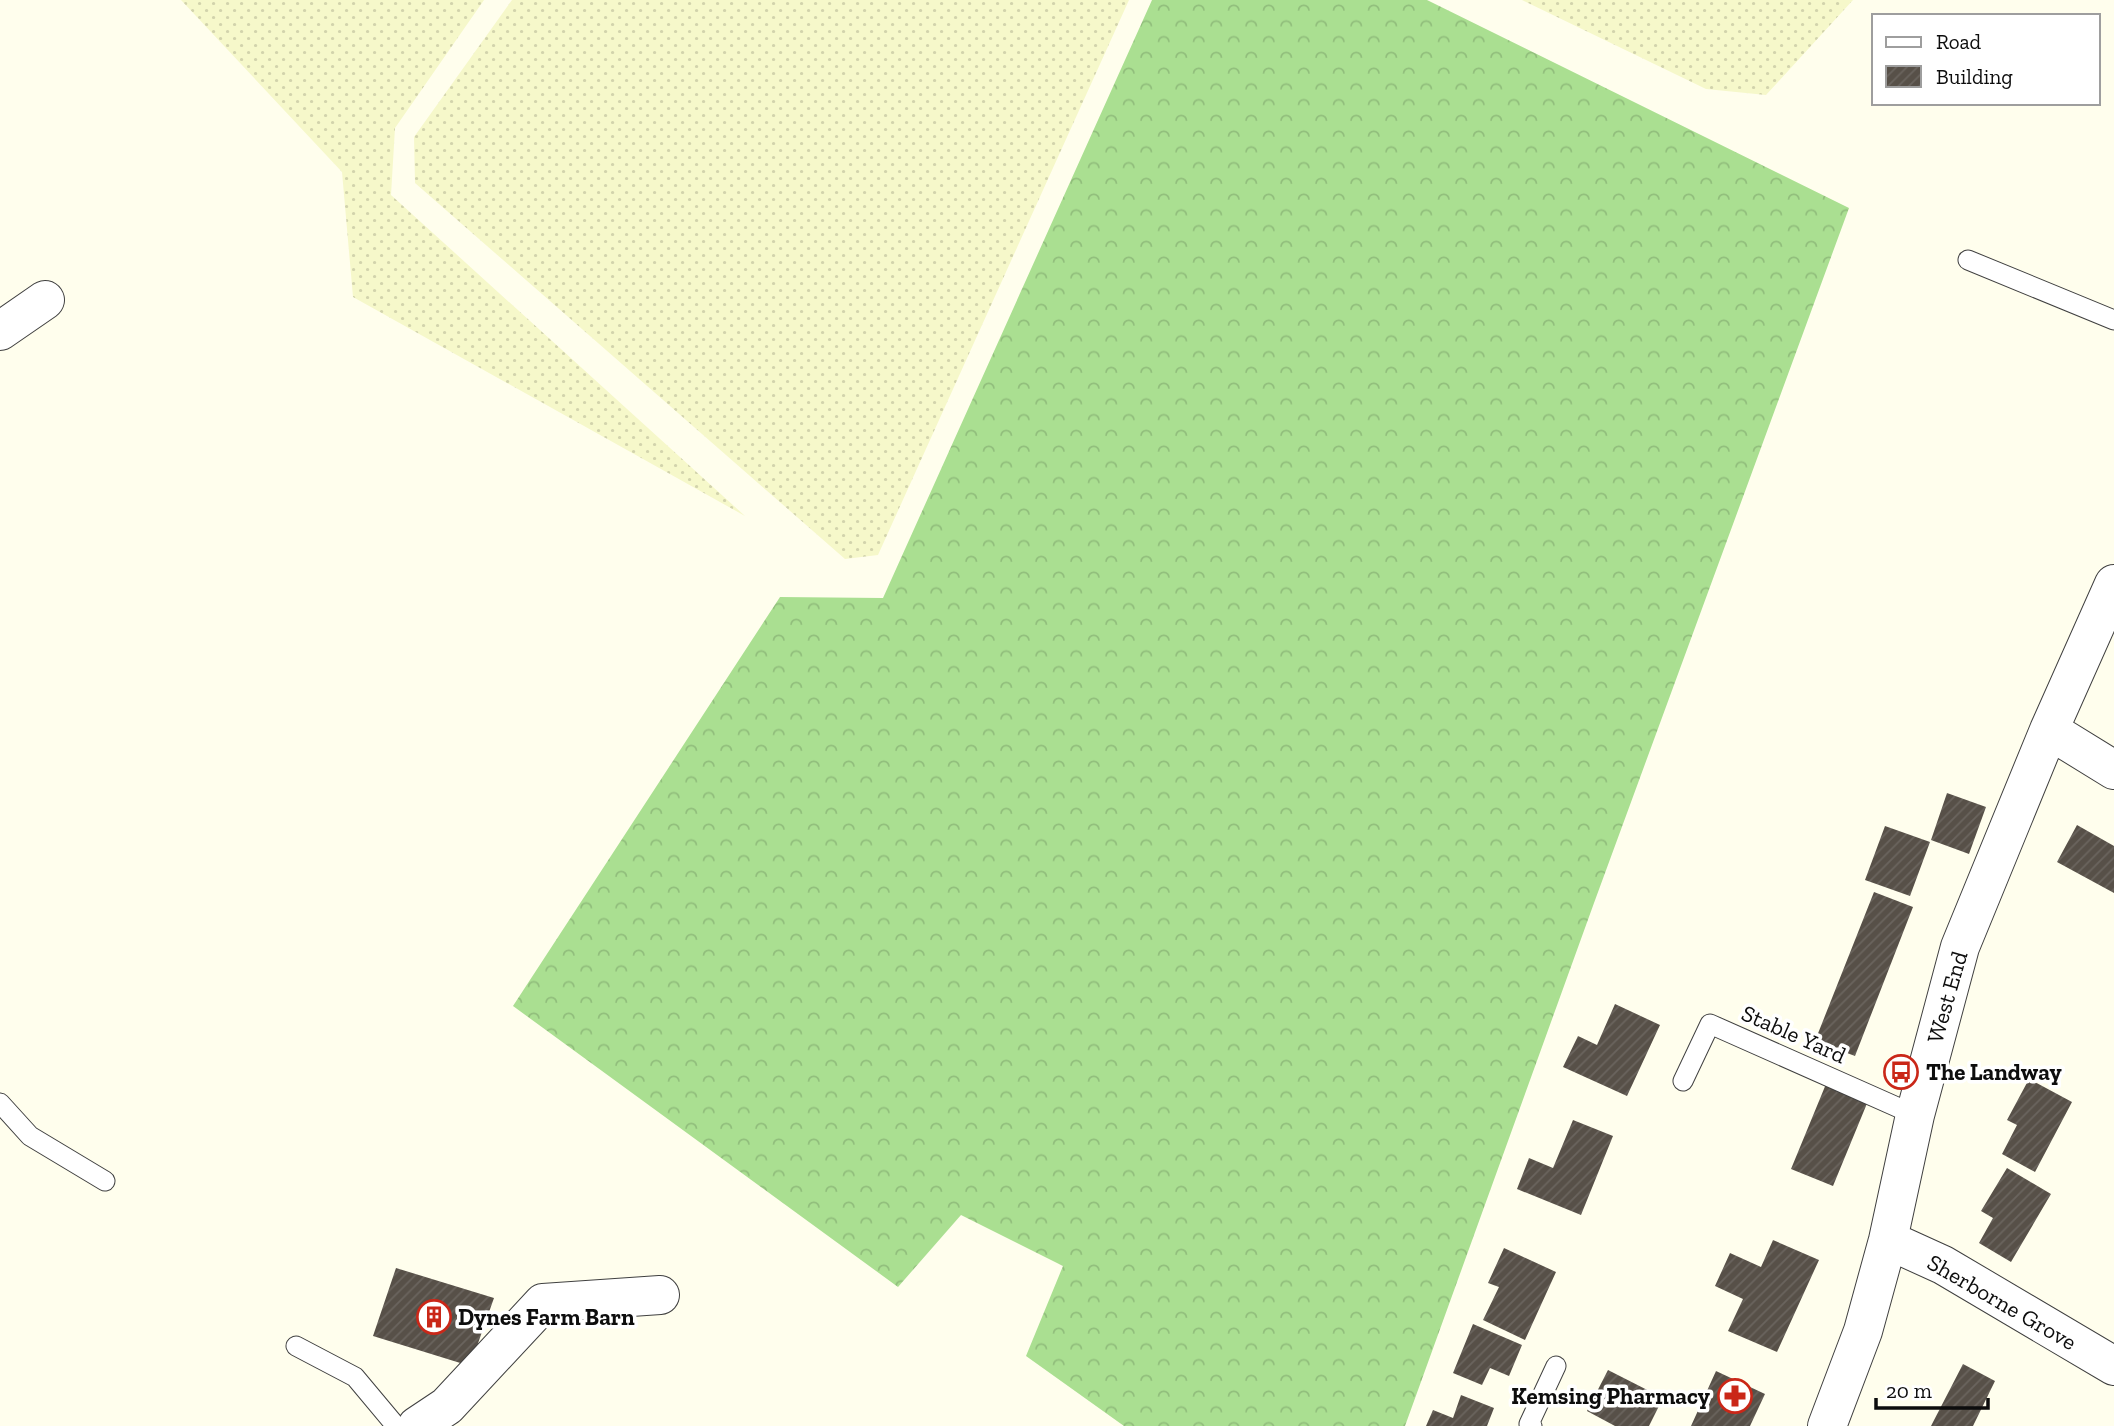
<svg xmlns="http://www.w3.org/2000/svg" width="2114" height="1426" font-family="'Zilla Slab',serif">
	<defs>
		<pattern id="farmland-dots" width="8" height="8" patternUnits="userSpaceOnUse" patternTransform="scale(1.75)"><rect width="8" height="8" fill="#f6f8ca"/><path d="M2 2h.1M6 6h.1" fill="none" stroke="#d2d3ac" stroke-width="1.8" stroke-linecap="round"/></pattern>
		<pattern id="forest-crowns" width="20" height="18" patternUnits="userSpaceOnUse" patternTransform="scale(1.75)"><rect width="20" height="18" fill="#aadf91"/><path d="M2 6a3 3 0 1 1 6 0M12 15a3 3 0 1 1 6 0" fill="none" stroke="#91be7c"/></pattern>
		<pattern id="building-hatch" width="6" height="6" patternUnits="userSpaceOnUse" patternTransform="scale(1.75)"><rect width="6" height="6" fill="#575048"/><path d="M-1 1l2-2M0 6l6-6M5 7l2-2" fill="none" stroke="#6a645e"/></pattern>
	</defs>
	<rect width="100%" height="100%" fill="#fffeed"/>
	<path fill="url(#farmland-dots)" d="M181 0H484L395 128 391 195 745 516 353 297 342 172Z
		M512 0H1129L878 555 845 559 415 183 414 137Z
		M1522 0H1853L1766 95 1706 89Z"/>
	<path fill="url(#forest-crowns)" d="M1152 0H1427L1849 208 1594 903 1405 1426H1124L1026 1356 1063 1266 961 1215 898 1287 513 1006 780 597 883 598Z"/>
	<path fill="url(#building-hatch)" d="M1947 793 1986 807 1969 854 1931 840Z
		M2077 825 2114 846V893L2057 862Z
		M1885 826 1930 842 1910 896 1865 880Z
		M1874 892 1913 907 1855 1056 1815 1041Z
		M1615 1004 1660 1025 1627 1096 1563 1067 1578 1036 1597 1045Z
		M2029 1079 2072 1102 2035 1172 2002 1154 2017 1125 2007 1120Z
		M1826 1084 1868 1101 1833 1186 1791 1169Z
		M1573 1120 1613 1136 1581 1215 1517 1189 1529 1158 1553 1168Z
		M2007 1168 2051 1194 2011 1262 1979 1243 1993 1218 1981 1211Z
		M1773 1240 1819 1260 1777 1352 1728 1331 1743 1299 1715 1286 1730 1253 1761 1267Z
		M1504 1248 1556 1272 1525 1340 1483 1320 1499 1287 1488 1283Z
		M396 1268 494 1298 470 1366 373 1336Z
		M1473 1324 1522 1345 1509 1376 1490 1368 1482 1385 1453 1373Z
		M1963 1364 1995 1381 1973 1426H1931Z
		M1608 1370 1663 1398 1649 1426H1615L1587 1411Z
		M1716 1371 1765 1394 1750 1426H1691Z
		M1461 1395 1494 1408 1487 1426H1426L1433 1410 1453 1418Z"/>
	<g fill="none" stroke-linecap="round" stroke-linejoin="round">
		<g stroke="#404040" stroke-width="21">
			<path id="service" d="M1968 260 2114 320
				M1683 1081 1710 1024 1915 1115
				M0 1103 30 1136 105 1181
				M296 1346 355 1377 396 1426
				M1532 1426 1529 1424 1556 1366"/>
		</g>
		<g stroke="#404040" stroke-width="40">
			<path id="minor" d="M0 331 45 300
				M2049 730 2114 770
				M1888 1240 1943 1265 2114 1366
				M417 1426 447 1406 543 1303 660 1295
				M1827 1426 1863 1331 1888 1240 1915 1115 1960 947 2049 730 2114 584"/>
		</g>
		<use href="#service" stroke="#fff" stroke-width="19"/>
		<use href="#minor" stroke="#fff" stroke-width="38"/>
	</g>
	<defs>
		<g id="bus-ring" transform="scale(1.75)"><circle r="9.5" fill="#fff" stroke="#ca2718" stroke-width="1.5"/><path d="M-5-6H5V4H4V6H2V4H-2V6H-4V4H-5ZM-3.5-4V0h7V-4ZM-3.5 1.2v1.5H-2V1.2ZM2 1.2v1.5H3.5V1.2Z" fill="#ca2718"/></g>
		<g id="building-ring" transform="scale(1.75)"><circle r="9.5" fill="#fff" stroke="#ca2718" stroke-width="1.5"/><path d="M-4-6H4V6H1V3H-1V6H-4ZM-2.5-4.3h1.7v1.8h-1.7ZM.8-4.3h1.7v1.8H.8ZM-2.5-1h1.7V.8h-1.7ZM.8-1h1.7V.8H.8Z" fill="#ca2718"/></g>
		<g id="pharmacy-ring" transform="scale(1.75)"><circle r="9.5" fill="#fff" stroke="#ca2718" stroke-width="1.5"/><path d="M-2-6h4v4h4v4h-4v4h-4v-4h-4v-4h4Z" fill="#ca2718"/></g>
	</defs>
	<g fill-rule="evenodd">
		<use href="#bus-ring" x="1901" y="1072"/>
		<use href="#building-ring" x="434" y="1317"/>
		<use href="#pharmacy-ring" x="1735" y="1396"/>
	</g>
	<g text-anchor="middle" stroke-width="7" stroke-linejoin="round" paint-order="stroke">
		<g font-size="23" fill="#0d0d0d" stroke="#fff">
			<text transform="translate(1947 997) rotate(-74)" y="8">West End</text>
			<text transform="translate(1794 1034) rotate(24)" y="8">Stable Yard</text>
			<text transform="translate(2002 1302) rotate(30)" y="8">Sherborne Grove</text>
		</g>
		<g font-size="23" font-weight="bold" fill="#0d0d0d" stroke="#fff" text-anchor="start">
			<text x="1926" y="1080">The Landway</text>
			<text x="458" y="1325">Dynes Farm Barn</text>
			<text x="1710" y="1404" text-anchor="end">Kemsing Pharmacy</text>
		</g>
	</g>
	<rect x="1872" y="14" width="228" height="91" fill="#ffffff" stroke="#9e9e9e" stroke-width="2"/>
	<rect x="1886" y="37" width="35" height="10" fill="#ffffff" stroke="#9e9e9e" stroke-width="2"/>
	<text x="1936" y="49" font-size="21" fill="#0d0d0d">Road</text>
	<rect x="1886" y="66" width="35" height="21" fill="url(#building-hatch)" stroke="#9e9e9e" stroke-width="2"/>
	<text x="1936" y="84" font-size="21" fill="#0d0d0d">Building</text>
	<path d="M1876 1398v10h112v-10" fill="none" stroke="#0d0d0d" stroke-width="3.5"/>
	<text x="1886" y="1398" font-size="21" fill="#0d0d0d" stroke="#ffffff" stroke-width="5" paint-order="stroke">20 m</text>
</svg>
